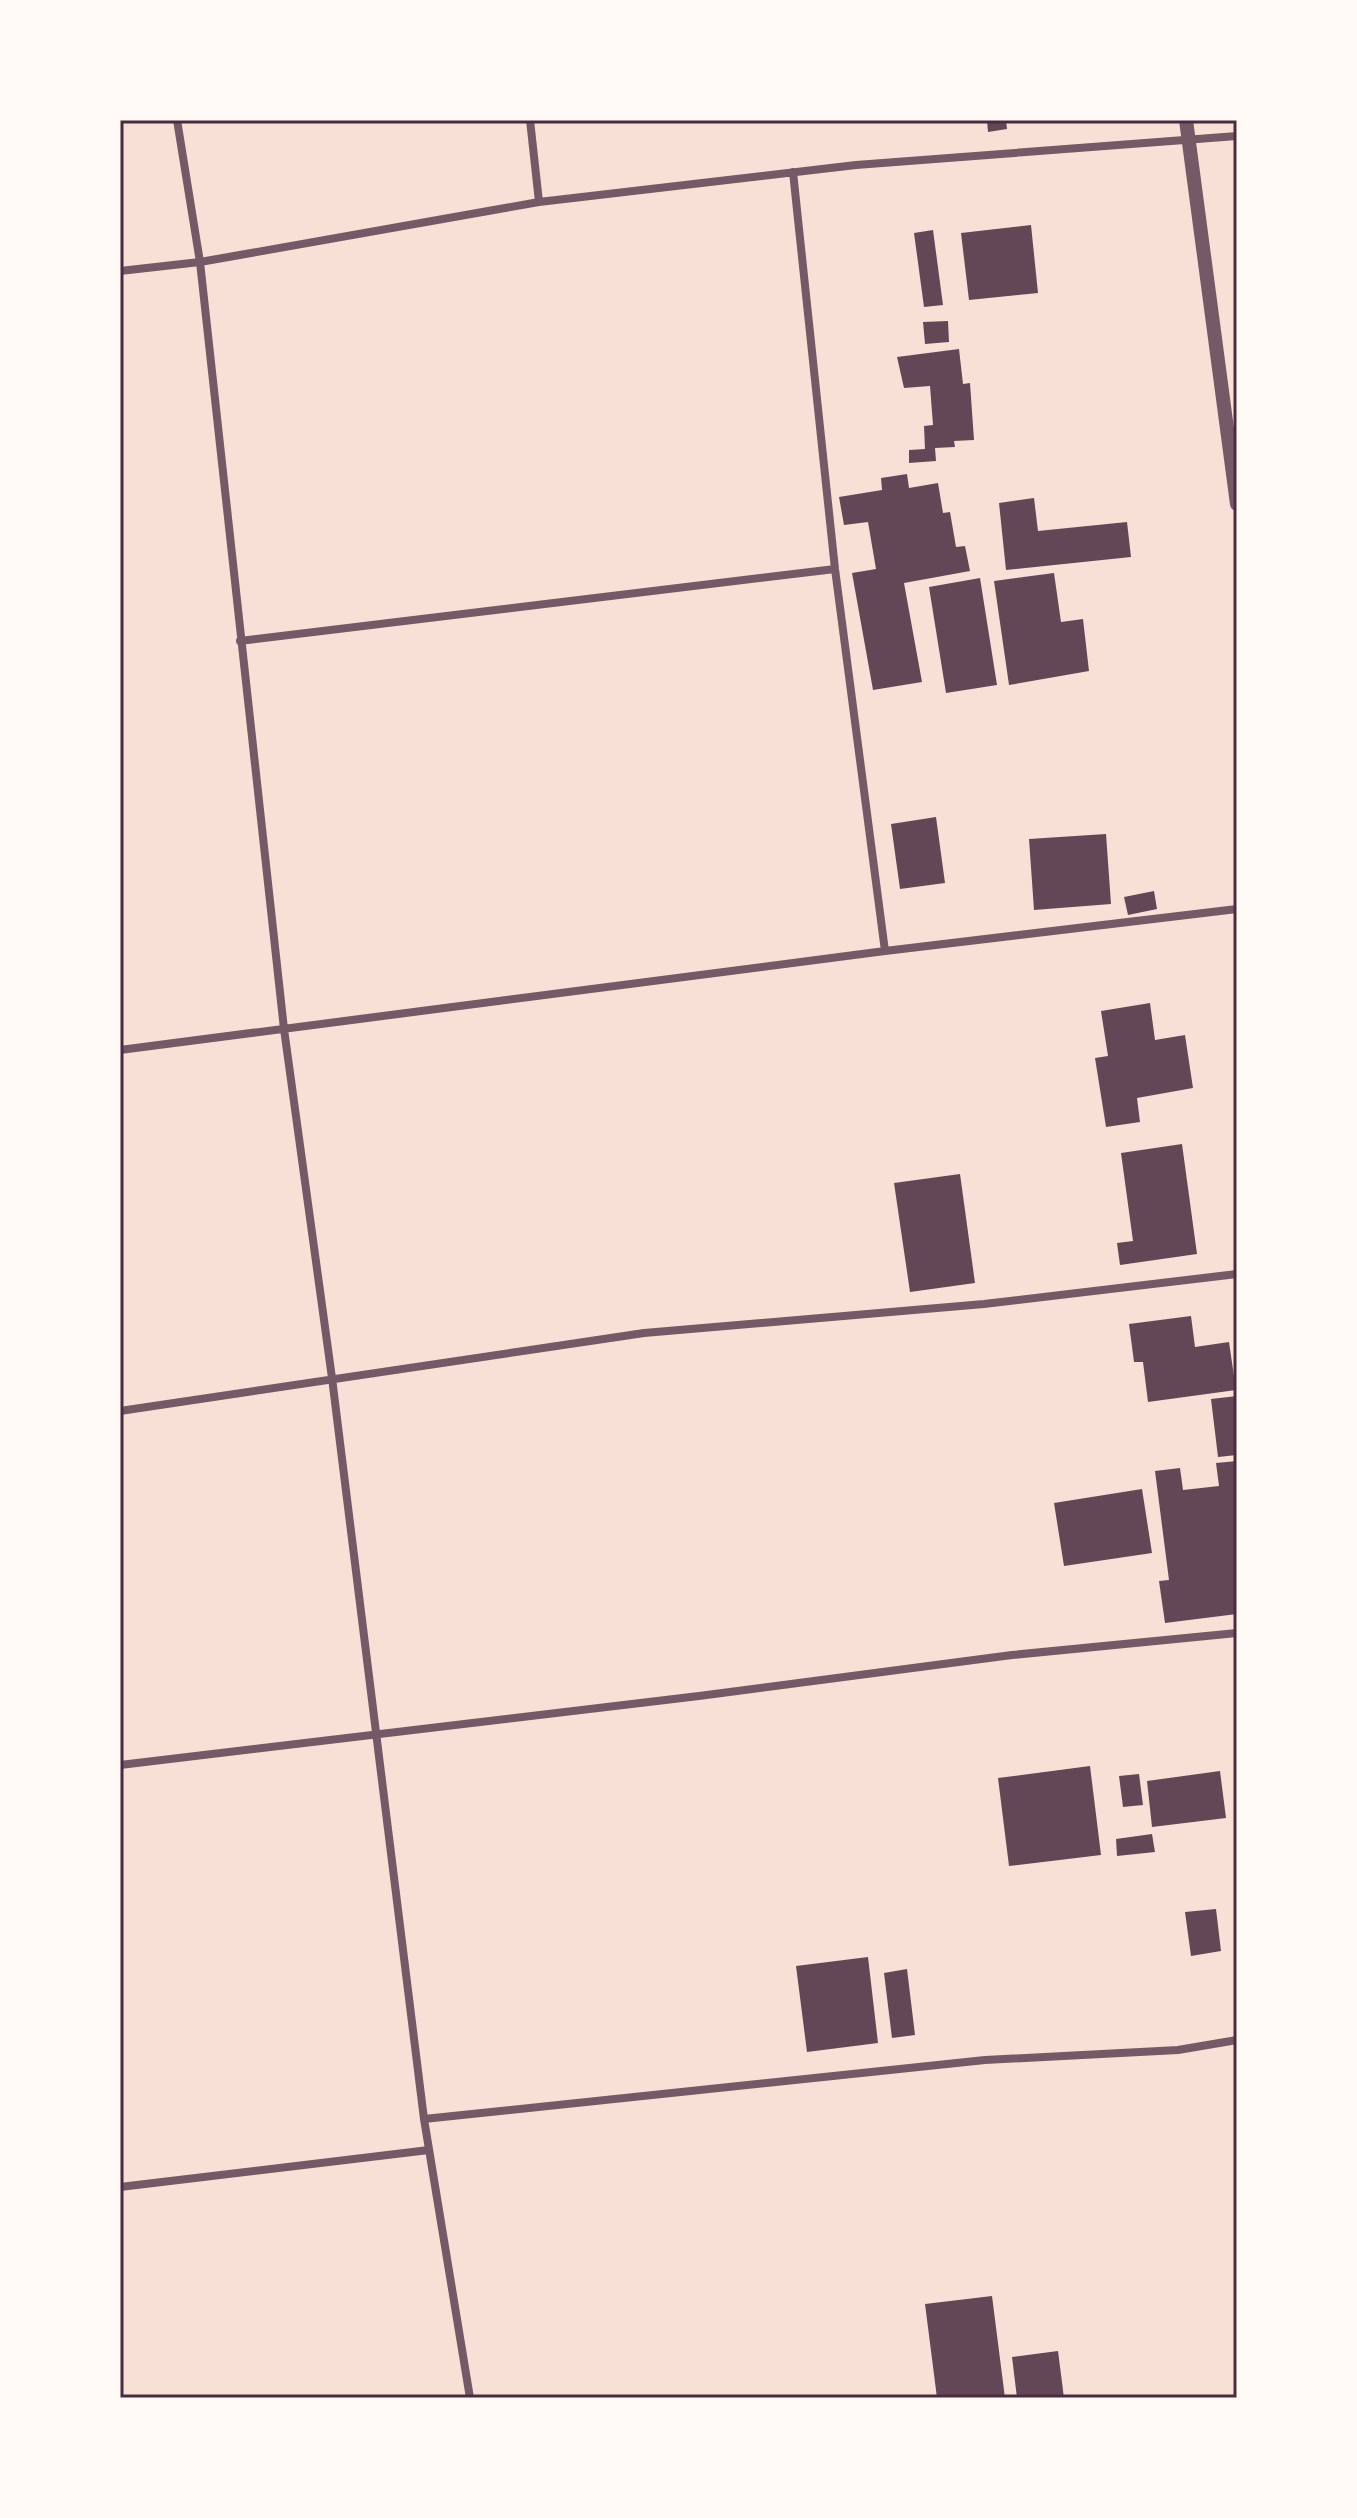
<svg xmlns="http://www.w3.org/2000/svg" width="1357" height="2518" font-family="Karla,sans-serif">
	<rect width="100%" height="100%" fill="#f7e1d7"/>
	<path fill="#644757" d="M987 120H1006L1007 129 988 132Z
		M1031 225 1038 293 969 300 961 233Z
		M933 230 943 305 924 307 914 233Z
		M948 321 949 342 925 344 923 322Z
		M959 349 963 384 970 383 974 440 954 441 955 447 935 448 936 461 909 463V450L925 449 924 426 933 425 930 386 904 388 897 357Z
		M907 474 909 488 938 483 943 513 950 512 956 547 965 546 970 571 904 583 922 682 873 690 852 573 876 569 868 522 844 525 839 497 882 490 881 478Z
		M1034 498 1038 531 1127 522 1131 557 1006 570 999 503Z
		M1054 573 1061 622 1083 619 1089 671 1009 685 994 581Z
		M980 578 997 685 946 693 929 587Z
		M936 817 945 883 900 889 891 824Z
		M1106 834 1111 904 1034 910 1029 839Z
		M1154 891 1157 909 1128 915 1124 897Z
		M1150 1003 1155 1040 1185 1035 1193 1088 1137 1098 1140 1122 1106 1127 1095 1058 1108 1056 1101 1011Z
		M1182 1144 1197 1254 1120 1265 1117 1243 1133 1241 1121 1153Z
		M960 1174 975 1283 910 1292 894 1183Z
		M1191 1316 1195 1347 1229 1342 1236 1390 1148 1402 1143 1362H1134L1129 1324Z
		M1237 1396V1455L1218 1457 1211 1399Z
		M1237 1461V1614L1165 1623 1159 1581 1169 1580 1155 1471 1180 1468 1183 1490 1219 1486 1216 1463Z
		M1142 1489 1152 1553 1064 1566 1054 1503Z
		M1090 1766 1101 1855 1009 1866 998 1778Z
		M1220 1771 1226 1818 1152 1827 1147 1781Z
		M1139 1774 1143 1805 1123 1807 1119 1776Z
		M1152 1834 1155 1852 1117 1856 1116 1839Z
		M1216 1909 1221 1951 1191 1956 1185 1912Z
		M868 1957 878 2043 807 2052 796 1966Z
		M907 1969 915 2035 892 2038 884 1973Z
		M992 2296 1005 2398H937L925 2304Z
		M1058 2351 1064 2398H1017L1012 2357Z"/>
	<g fill="none" stroke-linecap="round" stroke-linejoin="round">
		<path stroke="#755966" stroke-width="8" d="M177 120 200 262 284 1029 332 1378 424 2119 470 2398
			M530 120 539 202
			M793 172 835 569 885 951
			M120 271 200 262 539 202 856 165 1237 136
			M240 641 835 569
			M120 1050 885 951 1237 909
			M120 1411 644 1333 984 1304 1237 1274
			M120 1765 699 1696 1012 1655 1237 1633
			M424 2119 985 2060 1178 2050 1237 2040
			M120 2187 429 2150"/>
		<path stroke="#755966" stroke-width="14" d="M1186 120 1237 504"/>
	</g>
	<rect width="1357" height="2518" fill="none" stroke="#fffaf5" stroke-width="244"/>
	<rect x="122" y="122" width="1113" height="2274" fill="none" stroke="#4a2c40" stroke-width="3"/>
</svg>
